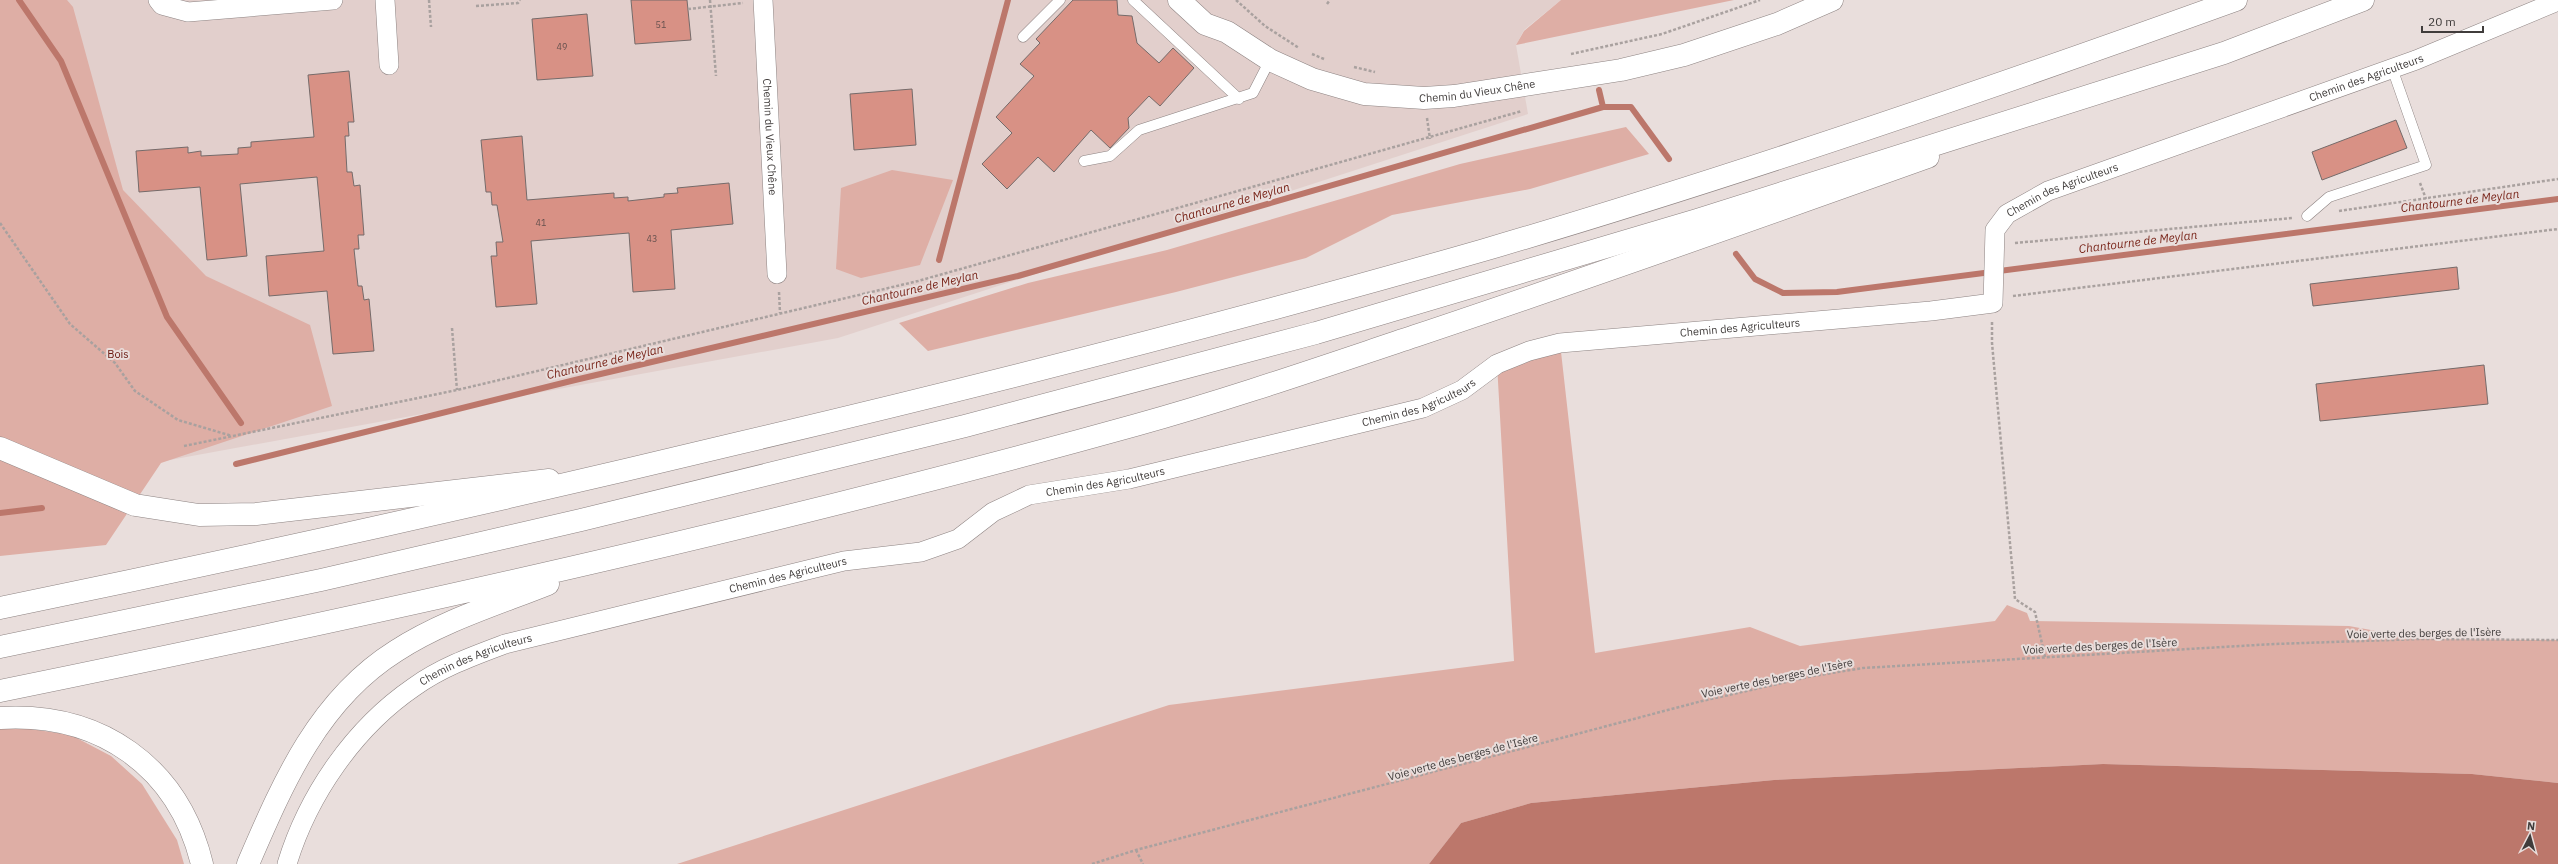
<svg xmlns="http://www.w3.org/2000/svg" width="2558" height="864" font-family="'IBM Plex Sans',sans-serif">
	<rect width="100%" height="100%" fill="#e9dedc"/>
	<path fill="#e2cfcc" d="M0 0H1561L1524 30 1516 45 1528 114 838 338 0 491Z"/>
	<path fill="#deaea5" d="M0 0H67L73 7 123 190 206 276 310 325 332 406 161 463 106 545 0 556Z
		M1561 0H1734L1516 45 1524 31Z
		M1626 127 1649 154 1530 189 1392 215 1306 258 1176 292 928 351 899 323 1028 283 1167 250 1460 164Z
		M892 170 953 180 920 265 861 278 836 269 841 188Z
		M1560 343 1595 653 1750 627 1800 646 1995 621 2007 605 2027 613 2030 621 2349 626 2420 639 2558 640V783L2472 774 2103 764 1774 780 1531 803 1461 823 1429 864H677L1169 705 1514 661 1497 364Z
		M24 728 71 735 111 756 142 784 177 840 184 864H0V729Z"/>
	<path fill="#bc776b" d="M2103 764 2472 774 2558 783V864H1429L1461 823 1531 803 1774 780Z"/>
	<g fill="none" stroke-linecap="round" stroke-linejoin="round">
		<path stroke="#bc776b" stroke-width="6" d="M19 0 61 61 167 317 241 423
			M1599 90 1603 107
			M1736 254 1755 279 1783 293 1837 292 2558 199
			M939 260 1008 0
			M236 464 575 380 1018 276 1603 107H1631L1669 159
			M0 513 42 508"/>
	</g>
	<path fill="#d89185" stroke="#756b6a" d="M631 0H687L691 40 635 44Z
		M1073 0H1117L1118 15 1132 16 1137 43 1159 63 1173 48 1194 68 1160 106 1149 96 1128 118 1129 128 1110 148 1091 130 1054 172 1038 157 1007 189 982 164 1012 133 996 117 1034 76 1020 64 1040 43 1036 39Z
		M587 14 593 76 537 80 532 19Z
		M349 71 354 122H348L349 136H345L347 172H352L354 186 360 185 364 235H358L359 249H354L358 286H362L364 300 369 299 374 351 333 354 327 291 269 296 266 256 324 251 317 177 240 184 247 256 207 260 200 187 139 192 136 151 188 147V153L201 151V156L238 154V148L251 147V142L314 137 308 75Z
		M912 89 916 145 854 150 850 94Z
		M2396 120 2407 148 2322 180 2312 152Z
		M522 136 527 200 614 193V198L628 197V201L664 197V194L678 193 677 188 729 183 733 224 671 230 675 289 633 292 629 233 531 241 537 304 496 307 491 256H497L496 242H503L497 205H492L491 192H486L481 140Z
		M2457 267 2459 289 2313 306 2310 284Z
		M2484 365 2488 404 2320 421 2316 384Z"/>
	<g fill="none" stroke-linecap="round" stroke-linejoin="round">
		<g stroke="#8d8382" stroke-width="11">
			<path id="service" d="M1133 0 1239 99
				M1023 37 1060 0
				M1084 161 1110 156 1139 130 1253 93 1270 60
				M2307 216 2329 197 2426 165 2392 68"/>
		</g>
		<g stroke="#8d8382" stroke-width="20">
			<g id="minor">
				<path d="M158 0 162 5 188 12 333 0"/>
				<path d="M385 0 389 65"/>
				<path id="s1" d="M763 0 777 274"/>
				<path id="s2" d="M287 864C308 795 354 728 414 687 442 667 473 656 505 644L844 561 921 552 958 539 993 512 1029 495 1129 479 1423 408 1462 390 1497 364 1529 351 1560 343 1931 311 1993 303 1995 230 2007 214 2048 191 2416 60 2558 1"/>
			</g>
		</g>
		<g stroke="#8d8382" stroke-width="23">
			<g id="secondary">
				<path id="s3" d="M1179 0 1205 24 1227 32 1270 60 1312 79 1364 94 1424 98 1454 96 1621 70 1684 55 1777 24 1832 0"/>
			</g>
		</g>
		<g stroke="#8d8382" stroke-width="23">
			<path id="trunk" d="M0 448 135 505 199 515 256 514 549 480
				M0 691C381 613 762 529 1136 425 1230 399 1322 367 1415 336 1586 279 1757 218 1928 157
				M0 718C100 712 178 766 202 864
				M248 864C283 783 318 700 396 651 442 621 498 604 548 584"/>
		</g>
		<g stroke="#8d8382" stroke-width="23">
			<path id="motorway" d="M0 608C247 557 494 502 739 443 989 384 1237 321 1484 250 1737 176 1987 90 2236 0
				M0 647 321 580 581 520 965 426 1316 333 1697 220 2224 53 2363 0"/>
		</g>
		<path stroke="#a9a19f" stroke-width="2.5" stroke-dasharray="3 2" stroke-linecap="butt" d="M429 0 431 27
			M710 0 716 76
			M1236 0 1265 26 1299 48
			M1327 4 1330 0
			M476 6 518 3 520 0
			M688 9 743 3
			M1312 54 1324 59
			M1571 54 1662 34 1760 0
			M1354 67 1375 72
			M1427 118 1430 139
			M2420 183 2426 199
			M2339 211 2558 179
			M0 223 70 324 115 363 135 391 178 420 232 436
			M2015 243 2292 218
			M779 292 780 313
			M2013 296 2558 229
			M1992 322V343L2015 599 2035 612 2045 657
			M452 328 457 390
			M184 446 457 390 918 281 1522 111
			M1136 850 1143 864
			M1092 864 1136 850 1702 701 1813 676 1863 668 2274 644 2420 639 2558 640"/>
		<use href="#service" stroke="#fff" stroke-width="10"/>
		<use href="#minor" stroke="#fff" stroke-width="19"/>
		<use href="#secondary" stroke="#fff" stroke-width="22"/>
		<use href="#trunk" stroke="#fff" stroke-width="22"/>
		<use href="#motorway" stroke="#fff" stroke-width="22"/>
	</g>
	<g text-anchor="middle" stroke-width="4" stroke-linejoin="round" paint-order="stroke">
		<g font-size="9" fill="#66514e">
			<text x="661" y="28">51</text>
			<text x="562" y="50">49</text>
			<text x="541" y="226">41</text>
			<text x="652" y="242">43</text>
		</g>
		<g font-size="11" fill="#403c3b" stroke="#e9dedc">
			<text dy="4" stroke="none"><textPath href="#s2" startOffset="2342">Chemin des Agriculteurs</textPath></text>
			<text dy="4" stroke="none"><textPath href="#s3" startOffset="324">Chemin du Vieux Chêne</textPath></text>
			<text dy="4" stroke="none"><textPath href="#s1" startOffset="137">Chemin du Vieux Chêne</textPath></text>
			<text dy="4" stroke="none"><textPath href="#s2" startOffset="2018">Chemin des Agriculteurs</textPath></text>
			<text dy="4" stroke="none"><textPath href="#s2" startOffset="1610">Chemin des Agriculteurs</textPath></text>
			<text dy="4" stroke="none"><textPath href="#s2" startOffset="1274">Chemin des Agriculteurs</textPath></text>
			<text dy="4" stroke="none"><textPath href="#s2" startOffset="950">Chemin des Agriculteurs</textPath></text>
			<text dy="4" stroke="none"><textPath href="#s2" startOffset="614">Chemin des Agriculteurs</textPath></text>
			<text transform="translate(2424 633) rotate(-1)" y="4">Voie verte des berges de l'Isère</text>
			<text transform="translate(2100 646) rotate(-3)" y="4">Voie verte des berges de l'Isère</text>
			<text dy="4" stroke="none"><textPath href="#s2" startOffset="290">Chemin des Agriculteurs</textPath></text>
			<text transform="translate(1777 678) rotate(-12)" y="4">Voie verte des berges de l'Isère</text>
			<text transform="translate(1463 757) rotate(-15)" y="4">Voie verte des berges de l'Isère</text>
		</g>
		<g font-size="11" fill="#6a170e" stroke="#e9dedc">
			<text x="118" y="358">Bois</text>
		</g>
		<g font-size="12" font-style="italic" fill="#7a271c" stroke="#e9dedc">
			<text transform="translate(2460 201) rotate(-7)" y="4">Chantourne de Meylan</text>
			<text transform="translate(1232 203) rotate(-16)" y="4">Chantourne de Meylan</text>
			<text transform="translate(2138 242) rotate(-7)" y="4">Chantourne de Meylan</text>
			<text transform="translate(920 288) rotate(-13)" y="4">Chantourne de Meylan</text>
			<text transform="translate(605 362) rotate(-13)" y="4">Chantourne de Meylan</text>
		</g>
	</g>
	<g transform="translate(2530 836) rotate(6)" stroke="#e9dedc" stroke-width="3" paint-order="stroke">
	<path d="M0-3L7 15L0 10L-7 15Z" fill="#403c3b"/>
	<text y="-6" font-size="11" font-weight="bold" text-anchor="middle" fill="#403c3b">N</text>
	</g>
	<path d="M2422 26v6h61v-6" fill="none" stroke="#403c3b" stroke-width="2"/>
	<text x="2428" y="26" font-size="12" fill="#403c3b" stroke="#e9dedc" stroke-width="3" paint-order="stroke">20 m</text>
</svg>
